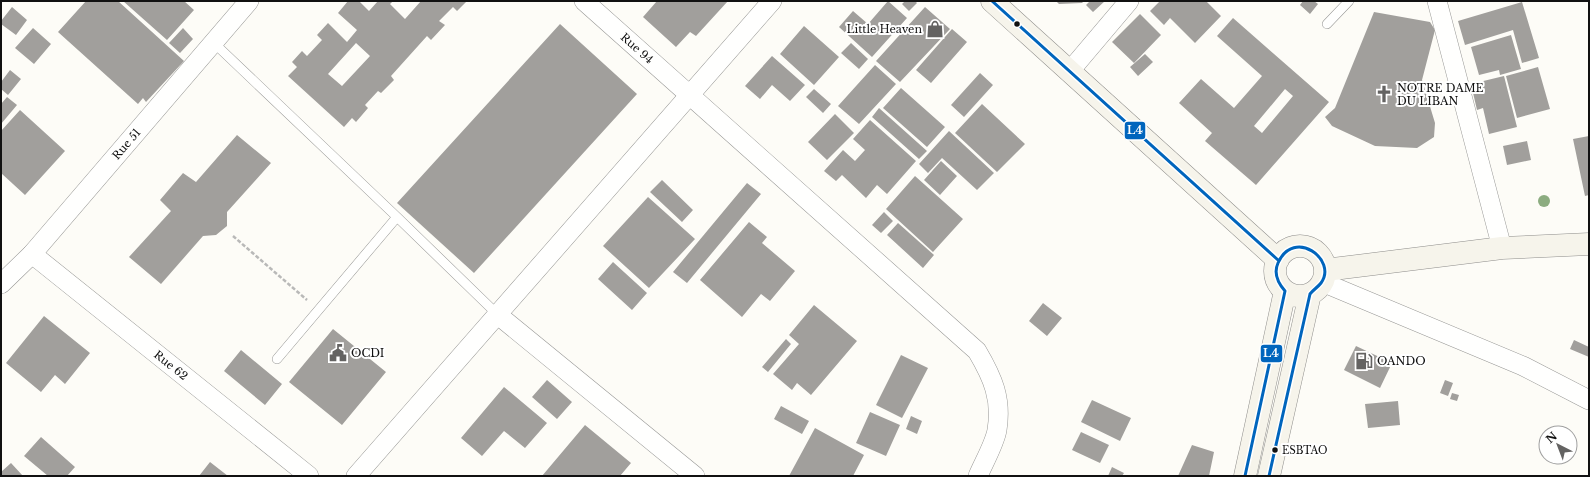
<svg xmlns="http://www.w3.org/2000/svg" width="1590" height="477" font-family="'Libre Baskerville',serif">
	<rect width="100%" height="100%" fill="#fdfcf7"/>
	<path fill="#a19f9c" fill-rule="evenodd" d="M86 1H118L184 61 146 102 143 98 138 104 58 32Z
		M123 1H184L194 10 167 40Z
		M348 1H359L369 11 378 1H393L390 4 405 19 421 1H467L457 11 453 7 439 21 445 25 431 40 427 36 391 76 394 80 381 93 378 91 365 105 368 108 356 122 352 118 344 127 288 76 297 67 292 62 302 51 307 56 322 40 317 35 328 23 347 42 357 30 338 13ZM356 43 370 56 342 86 328 74Z
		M657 1H728L696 36 690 32 676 47 643 17Z
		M888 1 907 18 872 57 839 27 853 11 868 24Z
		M905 1H915L917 3 909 11 902 4Z
		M1056 1H1084L1082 3 1059 4Z
		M1090 1H1105L1093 12 1086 5Z
		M1160 1H1206L1221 16 1195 43 1170 18 1164 25 1150 11Z
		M1303 1H1314L1318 4 1310 14 1300 5Z
		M1522 2 1539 58 1522 63 1513 30 1465 45 1458 21Z
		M12 7 27 20 16 35 1 24V21Z
		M925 7 950 29 900 82 876 61Z
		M1374 12 1430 22 1435 30 1422 80 1435 123 1434 137 1417 148 1375 146 1332 126 1325 117 1335 108Z
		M1140 14 1161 35 1134 63 1112 42Z
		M1233 18 1329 102 1256 185 1205 141 1212 133 1179 103 1201 79 1234 108 1262 76 1217 36ZM1285 89 1293 96 1262 133 1254 126Z
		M560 24 637 94 474 273 397 203Z
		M804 26 839 57 814 85 780 54Z
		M33 28 51 44 34 64 15 48Z
		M183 28 193 39 180 53 169 43Z
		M952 29 967 42 931 83 916 70Z
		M1511 35 1521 69 1500 75 1499 70 1479 75 1471 47Z
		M851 43 868 59 859 69 841 53Z
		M1145 54 1153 62 1138 76 1130 67Z
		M772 56 805 85 790 101 772 85 760 99 745 86Z
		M875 65 896 84 859 124 838 106Z
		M1538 67 1550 109 1517 118 1506 76Z
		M10 70 21 79 8 95 1 89V82Z
		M980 73 993 85 964 117 951 105Z
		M1504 76 1517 127 1489 134 1483 108 1477 110 1471 84Z
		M901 88 945 127 927 147 883 108Z
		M814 89 831 104 823 113 806 97Z
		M7 97 17 105 1 124V104Z
		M982 104 1025 144 997 172 955 133Z
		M879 108 927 151 919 159 872 117Z
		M20 110 65 151 25 195 1 173V131Z
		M835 114 854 133 827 160 808 142Z
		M870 120 916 161 887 194 877 185 866 198 842 175 836 181 824 171 843 150 855 161 865 150 853 139Z
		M949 131 994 173 977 190 942 158 928 173 919 164Z
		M237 135 271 163 227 212V226L216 235 203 236 161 284 129 257 171 211 160 200 183 173 196 182Z
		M1589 136V195L1585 196 1573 139Z
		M1527 141 1531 160 1507 165 1503 146Z
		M941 161 957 176 940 195 924 180Z
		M915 176 963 219 933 252 886 209Z
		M662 180 693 210 682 222 650 192Z
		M747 183 761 194 687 283 673 272Z
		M648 197 695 239 649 288 603 246Z
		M884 212 893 221 881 233 872 225Z
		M749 222 767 237 762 243 795 271 770 301 761 294 742 317 700 280Z
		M898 223 934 255 923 268 887 235Z
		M613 262 647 293 632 310 598 279Z
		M1043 303 1062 318 1047 336 1029 321Z
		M814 305 857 341 811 395 797 383 792 390 773 374 799 344 789 335Z
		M44 316 90 353 65 384 55 375 41 392 6 363Z
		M333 329 386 372 342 425 289 382Z
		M786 339 791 344 768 372 762 367Z
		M1574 340 1589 347V357L1570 349Z
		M1356 346 1392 363 1380 388 1344 370Z
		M241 350 282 384 265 405 224 371Z
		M901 355 928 368 902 418 876 405Z
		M547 380 572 402 557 419 532 397Z
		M1445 380 1453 383 1448 396 1440 393Z
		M504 387 547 423 525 448 504 431 482 456 461 438Z
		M1452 393 1459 395 1457 401 1450 399Z
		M1092 400 1131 418 1120 441 1081 422Z
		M1398 401 1400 425 1368 428 1365 404Z
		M781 406 809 421 802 434 774 419Z
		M870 412 900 425 886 456 856 443Z
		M911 416 922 421 917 434 906 429Z
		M585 425 631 463 620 476H542Z
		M815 428 864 455 853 476H789Z
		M1081 432 1109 445 1100 463 1072 450Z
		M41 437 75 467 67 476H48L24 456Z
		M1192 445 1214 452 1209 476H1178Z
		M210 462 228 476H199Z
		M11 463 23 476H1V472Z
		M1112 467 1124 473 1122 476H1108Z"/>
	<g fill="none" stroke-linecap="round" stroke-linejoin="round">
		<g stroke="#979795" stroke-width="10">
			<path id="service" d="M1327 24 1349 1
				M214 43 397 217
				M277 359 397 217 498 315"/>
		</g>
		<g stroke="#979795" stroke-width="20">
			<g id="minor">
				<path id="s1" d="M584 1 977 351C993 378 1002 399 997 430 995 443 983 464 978 476"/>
				<path d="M1437 1 1502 248"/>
				<path d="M1069 72 1129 1"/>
				<path id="s2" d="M32 254 309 476"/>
				<path d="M1322 282 1523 366 1589 400"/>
				<path id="s3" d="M1 284 32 254 249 1"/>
				<path d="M498 315 695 476"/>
				<path d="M356 476 772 1"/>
			</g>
		</g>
		<g stroke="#8e8d8b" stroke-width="23">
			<path id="secondary" d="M992 1 1278 260
				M1275 271a25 25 0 1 1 50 0a25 25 0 1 1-50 0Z
				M1325 270 1502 248 1589 244
				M1245 476 1285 291
				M1269 476 1310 294"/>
		</g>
		<path stroke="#b9b9b8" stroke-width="2.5" stroke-dasharray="4 2" stroke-linecap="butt" d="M233 236 307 300"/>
		<use href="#service" stroke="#fffffe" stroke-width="9"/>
		<use href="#minor" stroke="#fffffe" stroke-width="19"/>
		<use href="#secondary" stroke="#f6f4eb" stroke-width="22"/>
		<g stroke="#fff" stroke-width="6">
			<path id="bus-1" d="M992 1 1278 260
				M1245 476 1285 291C1278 283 1273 274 1278 263 1294 227 1338 260 1321 283 1318 287 1313 290 1310 294L1269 476"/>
		</g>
		<use href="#bus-1" stroke="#0065bd" stroke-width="3"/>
	</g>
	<circle fill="#8cac80" cx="1544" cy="201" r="6"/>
	<defs>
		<g id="shop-bare" transform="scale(1.38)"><path d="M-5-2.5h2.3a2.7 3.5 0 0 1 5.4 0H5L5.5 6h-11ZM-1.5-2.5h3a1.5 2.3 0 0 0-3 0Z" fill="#646362" stroke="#fff" stroke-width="2.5" paint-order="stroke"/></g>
		<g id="church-bare" transform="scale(1.38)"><path d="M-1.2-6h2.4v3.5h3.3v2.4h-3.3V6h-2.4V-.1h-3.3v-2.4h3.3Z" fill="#646362" stroke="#fff" stroke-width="2.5" paint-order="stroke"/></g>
		<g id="civic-bare" transform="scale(1.38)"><path d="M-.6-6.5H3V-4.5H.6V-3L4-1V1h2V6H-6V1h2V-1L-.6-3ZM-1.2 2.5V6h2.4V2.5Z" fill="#646362" stroke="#fff" stroke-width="2.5" paint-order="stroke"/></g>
		<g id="fuel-bare" transform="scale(1.38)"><path d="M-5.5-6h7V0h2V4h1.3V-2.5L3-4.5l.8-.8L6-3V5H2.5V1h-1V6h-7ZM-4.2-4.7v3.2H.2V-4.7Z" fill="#646362" stroke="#fff" stroke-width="2.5" paint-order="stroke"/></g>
	</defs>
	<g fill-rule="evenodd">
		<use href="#shop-bare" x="935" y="29"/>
		<use href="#church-bare" x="1384" y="94"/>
		<use href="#civic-bare" x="338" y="353"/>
		<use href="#fuel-bare" x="1364" y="361"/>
	</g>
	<g fill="#111" stroke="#fff" stroke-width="1.5">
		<circle cx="1017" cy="24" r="3.5"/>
		<circle cx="1275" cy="450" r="3.5"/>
	</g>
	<g text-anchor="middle" stroke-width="4" stroke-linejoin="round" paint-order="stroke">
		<g font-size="10" fill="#111" stroke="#fff" text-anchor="start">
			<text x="1282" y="454">ESBTAO</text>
		</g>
		<g font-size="11" fill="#111" stroke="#fff" text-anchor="start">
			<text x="922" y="33" text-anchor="end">Little Heaven</text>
			<text x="1397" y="92">NOTRE DAME<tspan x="1397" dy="13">DU LIBAN</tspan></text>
			<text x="351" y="357">OCDI</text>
			<text x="1377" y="365">OANDO</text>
		</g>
		<g font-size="11" fill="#111" stroke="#fff">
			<text dy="4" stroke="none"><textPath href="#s1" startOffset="71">Rue 94</textPath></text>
			<text dy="4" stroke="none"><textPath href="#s3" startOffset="188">Rue 51</textPath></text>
			<text dy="4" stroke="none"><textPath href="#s2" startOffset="178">Rue 62</textPath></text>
		</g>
	</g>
	<g stroke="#fff" stroke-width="1.5">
		<rect x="1124" y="121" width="22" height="19" rx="4" fill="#0065bd"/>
		<rect x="1260" y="344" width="23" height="19" rx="4" fill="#0065bd"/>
	</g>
	<g font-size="11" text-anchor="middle" font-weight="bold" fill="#fff">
		<text x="1135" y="134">L4</text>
		<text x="1271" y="357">L4</text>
	</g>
	<rect width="1590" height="477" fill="none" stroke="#111111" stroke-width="4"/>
	<g transform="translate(1558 445) rotate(318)"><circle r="19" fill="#ffffff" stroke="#a0a0a0"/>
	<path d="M0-3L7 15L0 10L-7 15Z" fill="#646362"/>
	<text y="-6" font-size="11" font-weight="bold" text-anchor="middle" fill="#111111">N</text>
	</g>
</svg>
